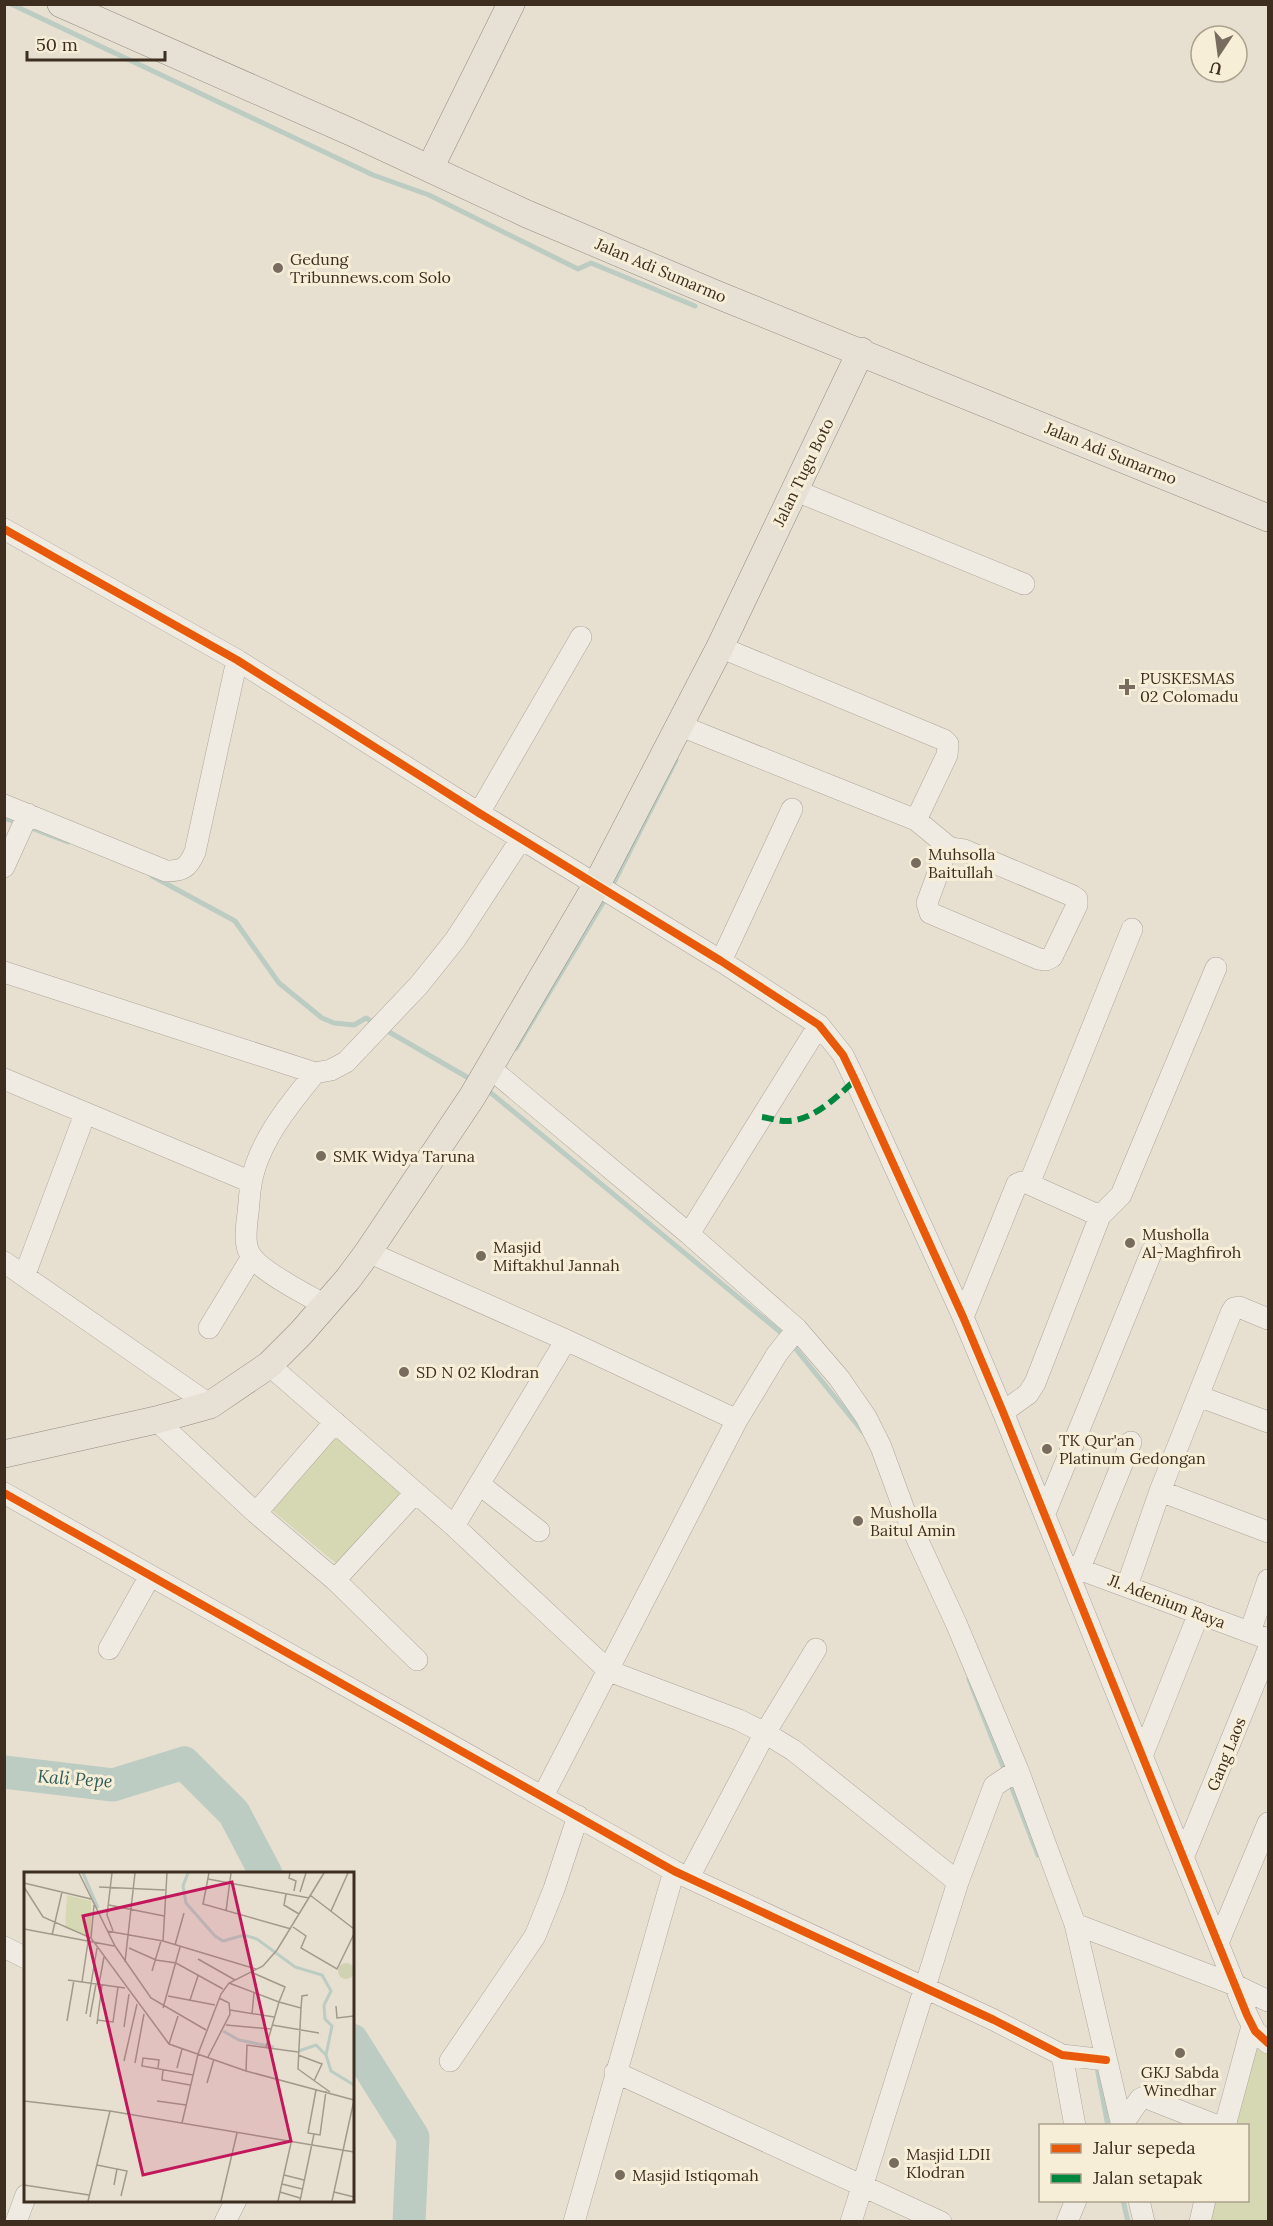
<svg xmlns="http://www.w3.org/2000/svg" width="1273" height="2226" font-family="Lora,serif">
	<rect width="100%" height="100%" fill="#e7e0d1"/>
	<path fill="#d6d7b3" d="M335 1436 406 1496 343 1569 268 1507Z
		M1251 2045 1268 2055V2221L1200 2222 1206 2201 1248 2200V2126L1228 2125Z"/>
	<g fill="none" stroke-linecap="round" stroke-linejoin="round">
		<path stroke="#bcccc2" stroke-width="5" d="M11 4 373 175 429 195 578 269 591 263 695 306
			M4 818 18 823
			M26 826 68 842
			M152 876 235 921 279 983 322 1018 334 1023 354 1025 366 1018 376 1024
			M611 888 676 760
			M384 1029 472 1080
			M516 1048 607 896
			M485 1088 785 1336
			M791 1343 863 1432
			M969 1679 1006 1774
			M1010 1783 1038 1855
			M1096 2062 1108 2126
			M1123 2200 1128 2222"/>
		<path stroke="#bcccc2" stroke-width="33" d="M4 1772 113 1785 184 1763 234 1813 266 1874
			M352 2040 413 2137 409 2222"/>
		<g stroke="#ada599" stroke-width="22">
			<path id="minor" d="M794 490 1024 584
				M4 529 237 660 479 813 721 961 819 1025 843 1055 855 1080 963 1317 1003 1412 1247 2015 1255 2031 1268 2043
				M720 647 944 740 948 744 947 755 916 820
				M681 726 916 820 950 848 964 850 1073 896 1077 899V905L1052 957 1046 960 1039 959 930 913 927 903 945 854 950 848
				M4 805 166 871C183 871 188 868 195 852L237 660
				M479 813 581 637
				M4 867 28 814
				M721 961 792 809
				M4 972 315 1073
				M490 1068 689 1234 797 1329 839 1378 866 1417 881 1447 906 1515 956 1623 1018 1770 1075 1924 1122 2126
				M4 1079 251 1182
				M1029 1184 1132 929
				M689 1234 819 1025
				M368 1252 566 1340 737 1420
				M4 1262 210 1405
				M25 1274 85 1114
				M325 1305C307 1295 264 1273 252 1257 244 1247 246 1232 247 1221 249 1209 249 1196 251 1184 258 1142 289 1105 315 1073L331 1070 346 1062 419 985 455 940 521 839
				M963 1317 1017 1184 1022 1182 1029 1184 1100 1216
				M209 1328 252 1257
				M269 1365 454 1526 609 1671 739 1720 765 1733 793 1750 958 1882
				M1198 1396 1268 1422
				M1003 1412 1028 1394 1035 1383 1100 1216 1121 1195 1216 968
				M156 1420 256 1513 335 1580 417 1660
				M479 1484 539 1531
				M1160 1491 1268 1532
				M4 1493 674 1871 994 2020 1062 2055 1106 2060
				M256 1513 335 1422
				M1045 1513 1152 1251
				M454 1526 566 1340
				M1065 1564 1268 1639
				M1080 1568 1131 1442
				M335 1580 415 1493
				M1127 1586 1160 1491 1231 1313 1234 1308 1239 1307 1268 1319
				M1250 1632 1268 1580
				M109 1649 150 1576
				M1142 1756 1199 1613
				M543 1796 737 1420 777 1354 797 1329
				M1183 1858 1268 1650
				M689 1877 765 1733 816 1649
				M1075 1924 1235 1985 1268 2001
				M1218 1943 1268 1823
				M4 1947 26 1958
				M1062 2055 1075 2126
				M450 2061 535 1936 554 1889 578 1816
				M615 2072 941 2222
				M1122 2125 1140 2099 1144 2097 1218 2126
				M1225 2126 1252 2026
				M1139 2200 1144 2222
				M16 2222 26 2195
				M225 2222 236 2200
				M574 2222 674 1871
				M851 2222 958 1882 994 1786 1018 1770
				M1067 2222 1076 2200
				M1200 2222 1205 2200"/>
		</g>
		<g stroke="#928b80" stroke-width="28">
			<path id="major" d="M61 4 353 133 527 214 718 295 1268 518
				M430 168 511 4
				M4 1454 156 1420 210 1405 269 1365 301 1333 348 1279 368 1252 472 1097 597 884 720 647 861 351"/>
		</g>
		<use href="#minor" stroke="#efebe3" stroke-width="21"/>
		<use href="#major" stroke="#e6e1d4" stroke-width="27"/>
		<path stroke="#00873e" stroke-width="6" stroke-dasharray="12 6" stroke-linecap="butt" d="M762 1117C770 1118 778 1121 786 1121 813 1121 837 1097 855 1080"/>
		<g stroke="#f7eed8" stroke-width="11">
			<path id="cycleway" d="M4 529 237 660 479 813 721 961 819 1025 843 1055 855 1080 963 1317 1003 1412 1247 2015 1255 2031 1268 2043
				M4 1493 674 1871 994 2020 1062 2055 1106 2060"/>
		</g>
		<use href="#cycleway" stroke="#e8590c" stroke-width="8"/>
	</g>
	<g fill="#786c5e" stroke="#f7eed8" stroke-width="2">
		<circle cx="278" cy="268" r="6"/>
		<path d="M1124 678h6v6h6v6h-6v6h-6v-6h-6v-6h6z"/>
		<circle cx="916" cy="863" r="6"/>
		<circle cx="321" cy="1156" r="6"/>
		<circle cx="1130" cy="1243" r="6"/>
		<circle cx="481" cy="1256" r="6"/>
		<circle cx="404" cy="1372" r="6"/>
		<circle cx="1047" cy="1449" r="6"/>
		<circle cx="858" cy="1521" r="6"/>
		<circle cx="1180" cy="2053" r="6"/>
		<circle cx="894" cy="2163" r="6"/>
		<circle cx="620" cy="2175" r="6"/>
	</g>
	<g text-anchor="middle" stroke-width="6" stroke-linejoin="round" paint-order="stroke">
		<g font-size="16" fill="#3d2e20" stroke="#f7eed8" text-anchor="start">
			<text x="290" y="265">Gedung<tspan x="290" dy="18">Tribunnews.com Solo</tspan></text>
			<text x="1140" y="684">PUSKESMAS<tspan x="1140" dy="18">02 Colomadu</tspan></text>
			<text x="928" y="860">Muhsolla<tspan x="928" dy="18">Baitullah</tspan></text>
			<text x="333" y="1162">SMK Widya Taruna</text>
			<text x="1142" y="1240">Musholla<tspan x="1142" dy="18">Al-Maghfiroh</tspan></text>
			<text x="493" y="1253">Masjid<tspan x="493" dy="18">Miftakhul Jannah</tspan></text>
			<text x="416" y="1378">SD N 02 Klodran</text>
			<text x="1059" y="1446">TK Qur'an<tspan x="1059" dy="18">Platinum Gedongan</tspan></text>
			<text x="870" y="1518">Musholla<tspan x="870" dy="18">Baitul Amin</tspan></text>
			<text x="1180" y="2078" text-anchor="middle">GKJ Sabda<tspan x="1180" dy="18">Winedhar</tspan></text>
			<text x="906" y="2160">Masjid LDII<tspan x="906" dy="18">Klodran</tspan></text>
			<text x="632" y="2181">Masjid Istiqomah</text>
		</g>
		<g font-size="16" fill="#3d2e20" stroke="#f7eed8">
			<text transform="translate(661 270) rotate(23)" y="6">Jalan Adi Sumarmo</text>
			<text transform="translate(1111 453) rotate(22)" y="6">Jalan Adi Sumarmo</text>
			<text transform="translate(803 472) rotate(-64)" y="6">Jalan Tugu Boto</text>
			<text transform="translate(1167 1601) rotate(21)" y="6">Jl. Adenium Raya</text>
			<text transform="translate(1226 1754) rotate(-68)" y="6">Gang Laos</text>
		</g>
		<g font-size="18" font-style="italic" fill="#2f5d5a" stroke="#f7eed8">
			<text transform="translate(75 1779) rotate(4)" y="6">Kali Pepe</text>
		</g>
	</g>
	<g transform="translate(24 1872)">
		<rect width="330" height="330" fill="#e7e0d1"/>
		<path d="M43 23 67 29V65L41 56Z" fill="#d6d7b3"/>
		<path d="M314 99a8 8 0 1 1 16 0a8 8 0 1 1-16 0Z" fill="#d1d1b3"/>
		<path fill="none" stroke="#bcccc2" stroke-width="3" d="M59 1 74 36M164 1 159 14 162 31 191 64 199 69 220 63 233 67 271 95 298 103 307 119 300 133 301 147 308 154 302 183 307 199 330 213M199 159 215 168 250 175M275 179 292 173 302 183"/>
		<path fill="none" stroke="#a3998a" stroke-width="1.5" d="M55 1 91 74 127 126 182 158M88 1 83 43 89 59M185 1 179 32 267 57M266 1 265 6 272 9 270 19M184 7 285 26M0 11 67 27M0 15 19 45 67 66 145 172 222 199 330 228M75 15 141 18M276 20 282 1M262 22 260 33 275 42M286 23 330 57M85 33 140 44M202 39 207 1M307 39 324 1M269 55 282 64 277 76 313 97 330 62M0 57 90 74M83 59 139 69 232 97M28 63 38 20M67 66 70 33M139 69 143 1M151 73 160 41M105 76 132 88 152 91 199 117M174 87 211 108M101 90 111 1M128 99 137 69M44 108 101 116M58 110 64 70M205 111 255 130 261 115 227 100M75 112 80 85M144 124 191 133M166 128 174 104M312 134 313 146 330 144M139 136 156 75M277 136 278 124 284 123M206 138 250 145M62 142 73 76M228 142 230 121M66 145 72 112M73 148 89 150 94 115M43 149 50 108M73 152 78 113M202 153 247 157M248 153 295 161M100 155 105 122M145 172 154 144M242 175 255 130 277 136 274 197 306 220M274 183 298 192 290 209M184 185 206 142 205 131 195 126M100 189 113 132M111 191 120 142M134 196 135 188 119 186 118 194 169 203M153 196 158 177M139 198 138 208 166 213M222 199 223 173 274 180M183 211 190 187M0 229 86 239 330 280M133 229 162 233M158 251 174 182 197 122 205 111 239 94 253 78 300 1M290 262 296 263 302 219M290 262 284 261 292 218M73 293 93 297 90 313M93 297 103 299 97 324M260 303 280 308M258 312 278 317M0 313 65 323M256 320 276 326M310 320 330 325M64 329 86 239M197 329 213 261M254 329 267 271M276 329 290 262M308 329 330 228"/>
		<path fill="#c2185b" fill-opacity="0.15" stroke="#c2185b" stroke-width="3" d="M208 10 267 269 119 303 59 44Z"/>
		<rect width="330" height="330" fill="none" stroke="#3d2e20" stroke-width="3"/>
	</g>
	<rect width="1273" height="2226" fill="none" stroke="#3d2e20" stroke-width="12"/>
	<rect x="1039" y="2124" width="210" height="78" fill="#f7eed8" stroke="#ada18e" stroke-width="1.5"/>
	<rect x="1051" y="2144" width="30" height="9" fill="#e8590c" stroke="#ada18e" stroke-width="1.5"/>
	<text x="1093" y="2154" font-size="18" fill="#3d2e20">Jalur sepeda</text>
	<rect x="1051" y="2174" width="30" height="9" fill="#00873e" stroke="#ada18e" stroke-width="1.5"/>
	<text x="1093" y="2184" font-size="18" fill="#3d2e20">Jalan setapak</text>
	<g transform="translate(1219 54) rotate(193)"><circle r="28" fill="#f7eed8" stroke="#ada18e" stroke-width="1.5"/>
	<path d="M0-4.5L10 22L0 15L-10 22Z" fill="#786c5e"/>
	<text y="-9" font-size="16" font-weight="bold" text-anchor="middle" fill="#3d2e20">U</text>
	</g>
	<path d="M27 51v9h138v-9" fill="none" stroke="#3d2e20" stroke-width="3"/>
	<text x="36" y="51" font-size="18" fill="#3d2e20" stroke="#f7eed8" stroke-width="4.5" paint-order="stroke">50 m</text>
</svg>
